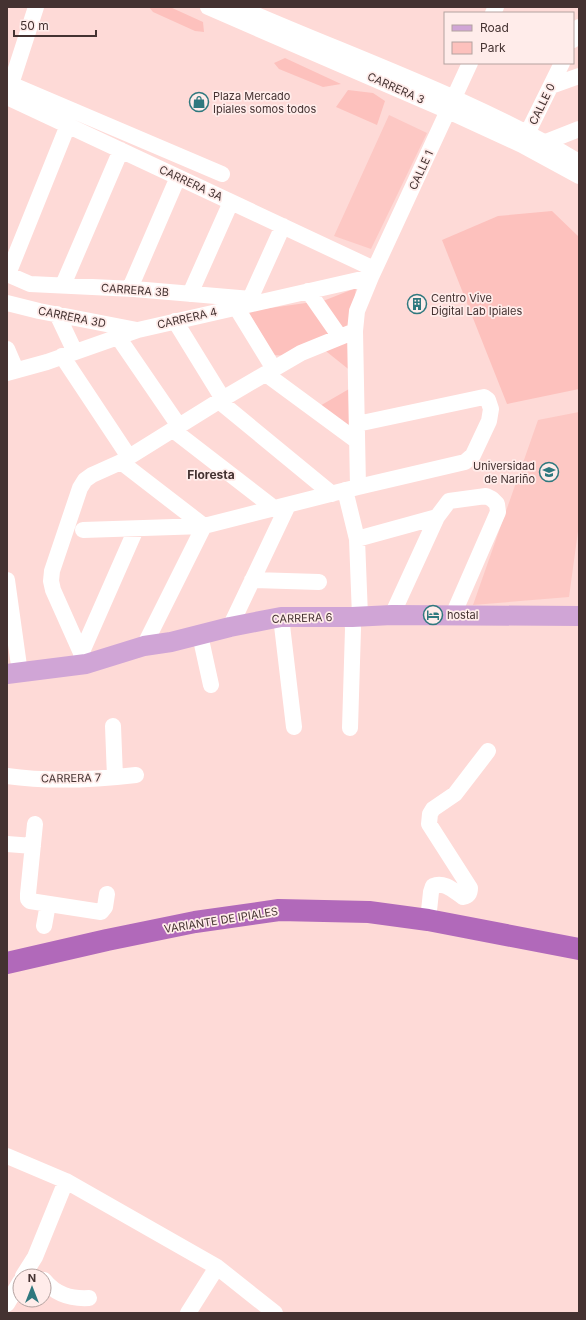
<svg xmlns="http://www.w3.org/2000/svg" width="586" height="1320" font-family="Inter,sans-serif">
	<rect width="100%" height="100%" fill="#fedad7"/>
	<path fill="#fdc8c4" d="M389 115 427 133 371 249 334 236Z
		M579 412V524L569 597 473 605 538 420Z"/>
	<path fill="#fdc1bd" d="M149 7H170L203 22 204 32 195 31 153 12Z
		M285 58 341 84 323 87 279 69 274 63Z
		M348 90 373 93 385 101 377 125 336 107Z
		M552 211 579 237V389L507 404 442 240 498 216Z
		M356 288 351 331 342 330 323 301Z
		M313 302 329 335 287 356 274 355 248 311Z
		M351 340 352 372 322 348Z
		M349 389 354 434 318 407Z"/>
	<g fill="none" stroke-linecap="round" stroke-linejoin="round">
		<path stroke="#fff" stroke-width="16" d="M36 7 13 78V85L222 174
			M208 7 448 111 522 145 579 176
			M238 7C352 57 472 98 579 162
			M493 13 496 7
			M573 40 579 27
			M551 86 579 76
			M7 97 374 269
			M523 142 562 63
			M546 142 579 129
			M7 274 30 284 134 289 251 299
			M8 274 68 125
			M63 285 121 150
			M130 288 178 177
			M308 291 340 337
			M190 294 231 202
			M250 299 283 226
			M7 303 39 311 137 330
			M236 307 274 369
			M57 314 75 352
			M175 321 223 399
			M118 337 179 426
			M7 349 16 370
			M62 356 129 457
			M7 373 47 362 138 330 371 277
			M266 374 357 441
			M219 401 332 494
			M173 430 274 508
			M121 462 204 526
			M358 487 355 331 357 311 371 277 470 63
			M345 490 357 539 360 616
			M83 530 204 526
			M357 539 437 517
			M7 580 20 673
			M252 580 319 582
			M392 615 437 517 449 501 486 496 492 499 497 504 498 512 453 615
			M281 617 294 727
			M230 627 288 505
			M200 635 211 685
			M144 646 204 526 358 487 465 462 473 455 489 421 491 409 488 400 484 397 357 424
			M81 654 136 529
			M86 664 53 590 51 581 52 571 80 488 85 480 92 475 121 462 219 401 301 353 355 331
			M113 726 115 777
			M350 728 353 629 352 617
			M7 776C49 782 93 780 136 775
			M35 824 28 894V899L30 901 101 912 105 907 107 894
			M7 844 33 846
			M428 920 431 892 433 886C444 881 454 891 463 897 468 896 470 894 470 888L429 824 430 814 433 809 455 794 488 751
			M44 926 48 904
			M7 1156 66 1181 217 1267 275 1313
			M23 1276 35 1257 66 1181
			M44 1280C56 1295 71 1299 89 1298
			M7 1304 20 1282
			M188 1313 217 1267"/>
		<path stroke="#d0a5d6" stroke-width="20" d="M7 674 86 664 144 646 171 642 230 627 281 617H352L392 615 579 616"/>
		<path stroke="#b169ba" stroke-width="22" d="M7 963 107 940 195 922 279 910 369 912 428 920 579 949"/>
	</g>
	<defs>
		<g id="shop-ring" transform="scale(1)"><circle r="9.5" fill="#ffecea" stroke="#2f787e" stroke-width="1.5"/><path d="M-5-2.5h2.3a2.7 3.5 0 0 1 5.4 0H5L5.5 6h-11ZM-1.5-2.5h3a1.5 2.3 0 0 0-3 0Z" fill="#2f787e"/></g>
		<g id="building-ring" transform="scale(1)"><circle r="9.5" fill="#ffecea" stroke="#2f787e" stroke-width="1.5"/><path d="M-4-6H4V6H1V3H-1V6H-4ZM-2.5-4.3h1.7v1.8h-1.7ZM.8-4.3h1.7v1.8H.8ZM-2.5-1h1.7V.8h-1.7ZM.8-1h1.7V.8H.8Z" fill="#2f787e"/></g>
		<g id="university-ring" transform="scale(1)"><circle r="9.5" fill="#ffecea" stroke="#2f787e" stroke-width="1.5"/><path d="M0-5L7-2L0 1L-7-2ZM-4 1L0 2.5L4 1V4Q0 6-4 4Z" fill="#2f787e"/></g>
		<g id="hotel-ring" transform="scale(1)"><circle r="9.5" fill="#ffecea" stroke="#2f787e" stroke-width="1.5"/><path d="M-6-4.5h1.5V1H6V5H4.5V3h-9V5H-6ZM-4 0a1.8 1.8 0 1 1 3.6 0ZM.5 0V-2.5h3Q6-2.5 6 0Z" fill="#2f787e"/></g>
	</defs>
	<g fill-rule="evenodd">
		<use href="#shop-ring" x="199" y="102"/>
		<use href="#building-ring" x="417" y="304"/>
		<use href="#university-ring" x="549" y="472"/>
		<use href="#hotel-ring" x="433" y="615"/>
	</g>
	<g text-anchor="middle" stroke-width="3.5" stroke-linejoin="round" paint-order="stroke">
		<g font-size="11" fill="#443231" stroke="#ffecea">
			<text transform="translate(396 88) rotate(24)" y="4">CARRERA 3</text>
			<text transform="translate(542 104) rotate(-64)" y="4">CALLE 0</text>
			<text transform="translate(421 170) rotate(-65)" y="4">CALLE 1</text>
			<text transform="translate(191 183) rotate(25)" y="4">CARRERA 3A</text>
			<text transform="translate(135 290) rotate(4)" y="4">CARRERA 3B</text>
			<text transform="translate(72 317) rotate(11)" y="4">CARRERA 3D</text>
			<text transform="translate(187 318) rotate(-13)" y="4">CARRERA 4</text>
			<text transform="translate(302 618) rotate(-2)" y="4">CARRERA 6</text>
			<text transform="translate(71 778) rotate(-1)" y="4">CARRERA 7</text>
			<text transform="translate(221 920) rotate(-9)" y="4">VARIANTE DE IPIALES</text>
		</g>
		<g font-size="11" fill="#443231" stroke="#ffecea" text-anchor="start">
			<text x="213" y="100">Plaza Mercado<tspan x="213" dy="13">Ipiales somos todos</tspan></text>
			<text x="431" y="302">Centro Vive<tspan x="431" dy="13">Digital Lab Ipiales</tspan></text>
			<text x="535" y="470" text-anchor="end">Universidad<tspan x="535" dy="13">de Nariño</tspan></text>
			<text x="447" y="619">hostal</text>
		</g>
		<g font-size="12" font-weight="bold" fill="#443231" stroke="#ffecea">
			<text x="211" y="479">Floresta</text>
		</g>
	</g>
	<rect width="586" height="1320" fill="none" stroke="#443231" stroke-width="16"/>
	<rect x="444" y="12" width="130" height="52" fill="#ffecea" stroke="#b4a2a0"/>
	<rect x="452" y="25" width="20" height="6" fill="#d0a5d6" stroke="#b4a2a0"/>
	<text x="480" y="32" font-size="12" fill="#443231">Road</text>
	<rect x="452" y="42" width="20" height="12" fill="#fdc1bd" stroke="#b4a2a0"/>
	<text x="480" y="52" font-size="12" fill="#443231">Park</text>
	<g transform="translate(32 1288)"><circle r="19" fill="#ffecea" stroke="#b4a2a0"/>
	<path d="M0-3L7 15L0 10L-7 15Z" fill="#2f787e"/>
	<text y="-6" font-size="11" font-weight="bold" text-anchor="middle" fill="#443231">N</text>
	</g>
	<path d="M14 30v6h82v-6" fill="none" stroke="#443231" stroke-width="2"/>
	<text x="20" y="30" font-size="12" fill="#443231" stroke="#ffecea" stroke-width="3" paint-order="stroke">50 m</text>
</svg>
